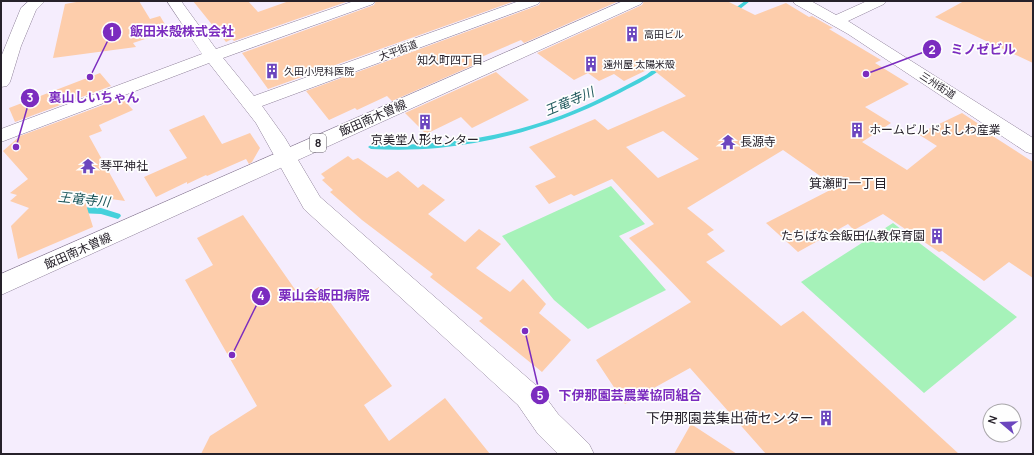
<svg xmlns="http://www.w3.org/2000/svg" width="1034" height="455" font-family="Manrope,'Noto Sans JP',sans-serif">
	<rect width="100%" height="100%" fill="#f5edfd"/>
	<path fill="#a6f2b9" d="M611 186 645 224 619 236 666 290 588 329 554 300 502 236Z
		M893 223 1017 317 924 393 801 282Z"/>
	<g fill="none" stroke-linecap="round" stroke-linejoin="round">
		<path fill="#45d1db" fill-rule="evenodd" d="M745 1H750L735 13H731V11Z
			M662 64 664 65V67C649 79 631 87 614 96 559 124 499 142 438 148 416 150 393 150 371 149L368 147 371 145C449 146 521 136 593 102 609 94 626 86 642 77 649 74 655 67 662 64Z
			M79 207 101 208 120 214 121 216 118 219 101 214 79 213 76 210Z"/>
	</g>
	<path fill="#fdcdab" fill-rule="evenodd" d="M82 1H139L150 19 160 16 169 31 133 43 136 47 53 58 65 4Z
		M193 1H248L258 12 289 1H349L234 41 232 39 226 42Z
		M376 1H515L268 89 242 53 374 5Z
		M541 1H619L524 43 521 40 479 58 483 61 392 101 387 96 357 110 355 108 329 120 306 91 539 5Z
		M644 1H727L755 15 786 3 809 17 812 16 833 28 829 29 881 60 875 63 909 84 865 107 891 123 862 142 907 170 937 146 918 134 962 113 991 132 988 133 1033 162V278L1009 262 984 281 942 251 939 252 883 214 854 230 848 224 798 252 766 223 836 187 783 150 687 208 714 230 707 234 725 251 706 262 781 326 803 311 959 454H766L690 368 625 404 596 360 691 302 629 238 654 224 612 179 574 196 571 194 549 204 535 186 556 177 529 147 595 119 608 130 686 96 651 68 624 81 614 74 599 81 588 73 574 80 537 53 642 5ZM663 131 699 159 658 178 626 147Z
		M964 1H1033V63L935 17Z
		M496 72 529 100 472 128 461 117 426 134 405 113Z
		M100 73 111 86 15 122 9 108Z
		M122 98 133 110 99 125 102 131 89 136 125 201 83 195 93 227 18 259 11 226 29 208 10 201 17 195 10 193 28 179 3 151 20 136Z
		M204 115 222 144 250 133 260 148 252 162 249 164 246 159 207 176 206 175 187 184V182L156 197 144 177 187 158 169 130Z
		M348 156 353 160 358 158 387 178 398 171 418 188 423 184 445 200 428 214 465 242 479 229 501 244 476 268 510 292 523 279 546 304 539 313 571 340 542 372 479 321 483 318 430 277 433 274 362 220 330 192 333 190 322 180 325 178 321 174Z
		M243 215 301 298 319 287 392 386 364 405 389 441 445 398 490 454H201L210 436 257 406 185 280 213 265 197 238Z
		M691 424 737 454H674Z"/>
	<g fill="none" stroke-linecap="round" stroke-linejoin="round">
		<g stroke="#8f819a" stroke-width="1">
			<path id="minor" d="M29 1H45L36 10 21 46 10 82 7 86 1 87V57L21 8Z
				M167 1H181L216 49 354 1H375L373 4 223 58 254 96 519 1H540L538 4 262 106 285 138 320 197 538 387 558 414 589 444 594 454H558L538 434 518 405 304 209 256 123 209 63 1 142V129L202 54Z
				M793 1H811L836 15 867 1H886L884 4 848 21 1033 138V154L1026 152 848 34 795 4Z"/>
		</g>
		<g stroke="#8f819a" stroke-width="1">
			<path id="major" d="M623 1H643L641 4 1 295V274Z"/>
		</g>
		<use href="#minor" fill="#fff" fill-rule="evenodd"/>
		<use href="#major" fill="#fff" fill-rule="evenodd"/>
	</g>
	<defs>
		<g id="building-bare" transform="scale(1.2)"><path d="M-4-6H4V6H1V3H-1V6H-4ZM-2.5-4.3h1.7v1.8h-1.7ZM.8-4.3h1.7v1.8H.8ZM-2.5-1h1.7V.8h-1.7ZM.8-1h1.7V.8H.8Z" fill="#6c46be" stroke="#fefefe" stroke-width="2.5" paint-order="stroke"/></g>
		<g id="temple-bare" transform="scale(1.2)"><path d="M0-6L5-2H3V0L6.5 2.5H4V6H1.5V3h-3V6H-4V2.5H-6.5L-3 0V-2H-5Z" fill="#6c46be" stroke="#fefefe" stroke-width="2.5" paint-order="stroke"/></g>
	</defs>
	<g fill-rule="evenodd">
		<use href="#building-bare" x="632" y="34"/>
		<use href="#building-bare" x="591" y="64"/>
		<use href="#building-bare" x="272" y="71"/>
		<use href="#building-bare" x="425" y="122"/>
		<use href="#building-bare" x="857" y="130"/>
		<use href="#temple-bare" x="728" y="142"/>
		<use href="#temple-bare" x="88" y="166"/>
		<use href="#building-bare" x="937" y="236"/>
		<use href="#building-bare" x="826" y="418"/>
	</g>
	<g text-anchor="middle" stroke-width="3.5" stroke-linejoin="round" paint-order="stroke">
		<g font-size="10" fill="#26212a" stroke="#fefefe" text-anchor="start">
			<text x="644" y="38">高田ビル</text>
			<text x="603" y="68">遠州屋 太陽米殻</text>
			<text x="284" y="75">久田小児科医院</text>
		</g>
		<g font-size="10" fill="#26212a" stroke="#fefefe">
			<text transform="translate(398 50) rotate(-20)" y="4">大平街道</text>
			<text transform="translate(938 85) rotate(33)" y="4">三州街道</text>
		</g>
		<g font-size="11" fill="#26212a" stroke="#fefefe">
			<text x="450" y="64">知久町四丁目</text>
		</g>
		<rect fill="#fefefe" stroke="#67636a" stroke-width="1" x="310" y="134" width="16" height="18" rx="3"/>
		<g font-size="11" font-weight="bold" fill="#26212a">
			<text x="318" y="147">8</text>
		</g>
		<g font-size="12" fill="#26212a" stroke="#fefefe">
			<text transform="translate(373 118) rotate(-24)" y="4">飯田南木曽線</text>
			<text transform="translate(78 251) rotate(-24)" y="4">飯田南木曽線</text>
		</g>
		<g font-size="12" fill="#26212a" stroke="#fefefe" text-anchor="start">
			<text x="869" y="134">ホームビルドよしわ産業</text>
			<text x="425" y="144" text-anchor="middle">京美堂人形センター</text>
			<text x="740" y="146">長源寺</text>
			<text x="100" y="170">琴平神社</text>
			<text x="925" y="240" text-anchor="end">たちばな会飯田仏教保育園</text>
		</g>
		<g font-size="13" font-style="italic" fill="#1c565a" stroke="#fefefe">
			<text transform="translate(569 101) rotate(-23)" y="5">王竜寺川</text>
			<text transform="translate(84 199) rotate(6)" y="5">王竜寺川</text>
		</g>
		<g font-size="13" fill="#26212a" stroke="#fefefe">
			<text x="848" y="188">箕瀬町一丁目</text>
		</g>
		<g font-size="14" fill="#26212a" stroke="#fefefe" text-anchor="end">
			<text x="814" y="423">下伊那園芸集出荷センター</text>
		</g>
	</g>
	<path fill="none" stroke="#7b2cbf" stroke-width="1.5" d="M90 77L112 32M866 74L932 49M16 147L30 98M232 355L261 296M525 331L540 395"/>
	<g fill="#7b2cbf" stroke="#fefefe" stroke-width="1.5">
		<circle cx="90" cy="77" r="4"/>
		<circle cx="866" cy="74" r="4"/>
		<circle cx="16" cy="147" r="4"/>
		<circle cx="232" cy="355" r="4"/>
		<circle cx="525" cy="331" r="4"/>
		<circle cx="112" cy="32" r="10"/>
		<circle cx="932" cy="49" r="10"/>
		<circle cx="30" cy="98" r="10"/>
		<circle cx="261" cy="296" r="10"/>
		<circle cx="540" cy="395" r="10"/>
	</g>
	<g font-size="12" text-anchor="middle" font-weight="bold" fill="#fff">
		<text x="112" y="36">1</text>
		<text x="932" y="54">2</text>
		<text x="30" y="102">3</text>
		<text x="261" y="300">4</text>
		<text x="540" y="400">5</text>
	</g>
	<g font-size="13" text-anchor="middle" font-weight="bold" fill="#7b2cbf" stroke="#fefefe" stroke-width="3.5" stroke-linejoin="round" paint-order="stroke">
		<text x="182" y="36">飯田米殻株式会社</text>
		<text x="983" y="54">ミノゼビル</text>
		<text x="94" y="102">裏山しいちゃん</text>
		<text x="324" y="300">栗山会飯田病院</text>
		<text x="630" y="400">下伊那園芸農業協同組合</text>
	</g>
	<rect width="1034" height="455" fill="none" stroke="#26212a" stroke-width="4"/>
	<g transform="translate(1002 423) rotate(289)"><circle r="19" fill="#fefefe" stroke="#a8a6a9"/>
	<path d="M0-3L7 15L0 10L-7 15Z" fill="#6c46be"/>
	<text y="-6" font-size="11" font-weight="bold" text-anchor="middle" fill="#26212a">N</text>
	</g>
</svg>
